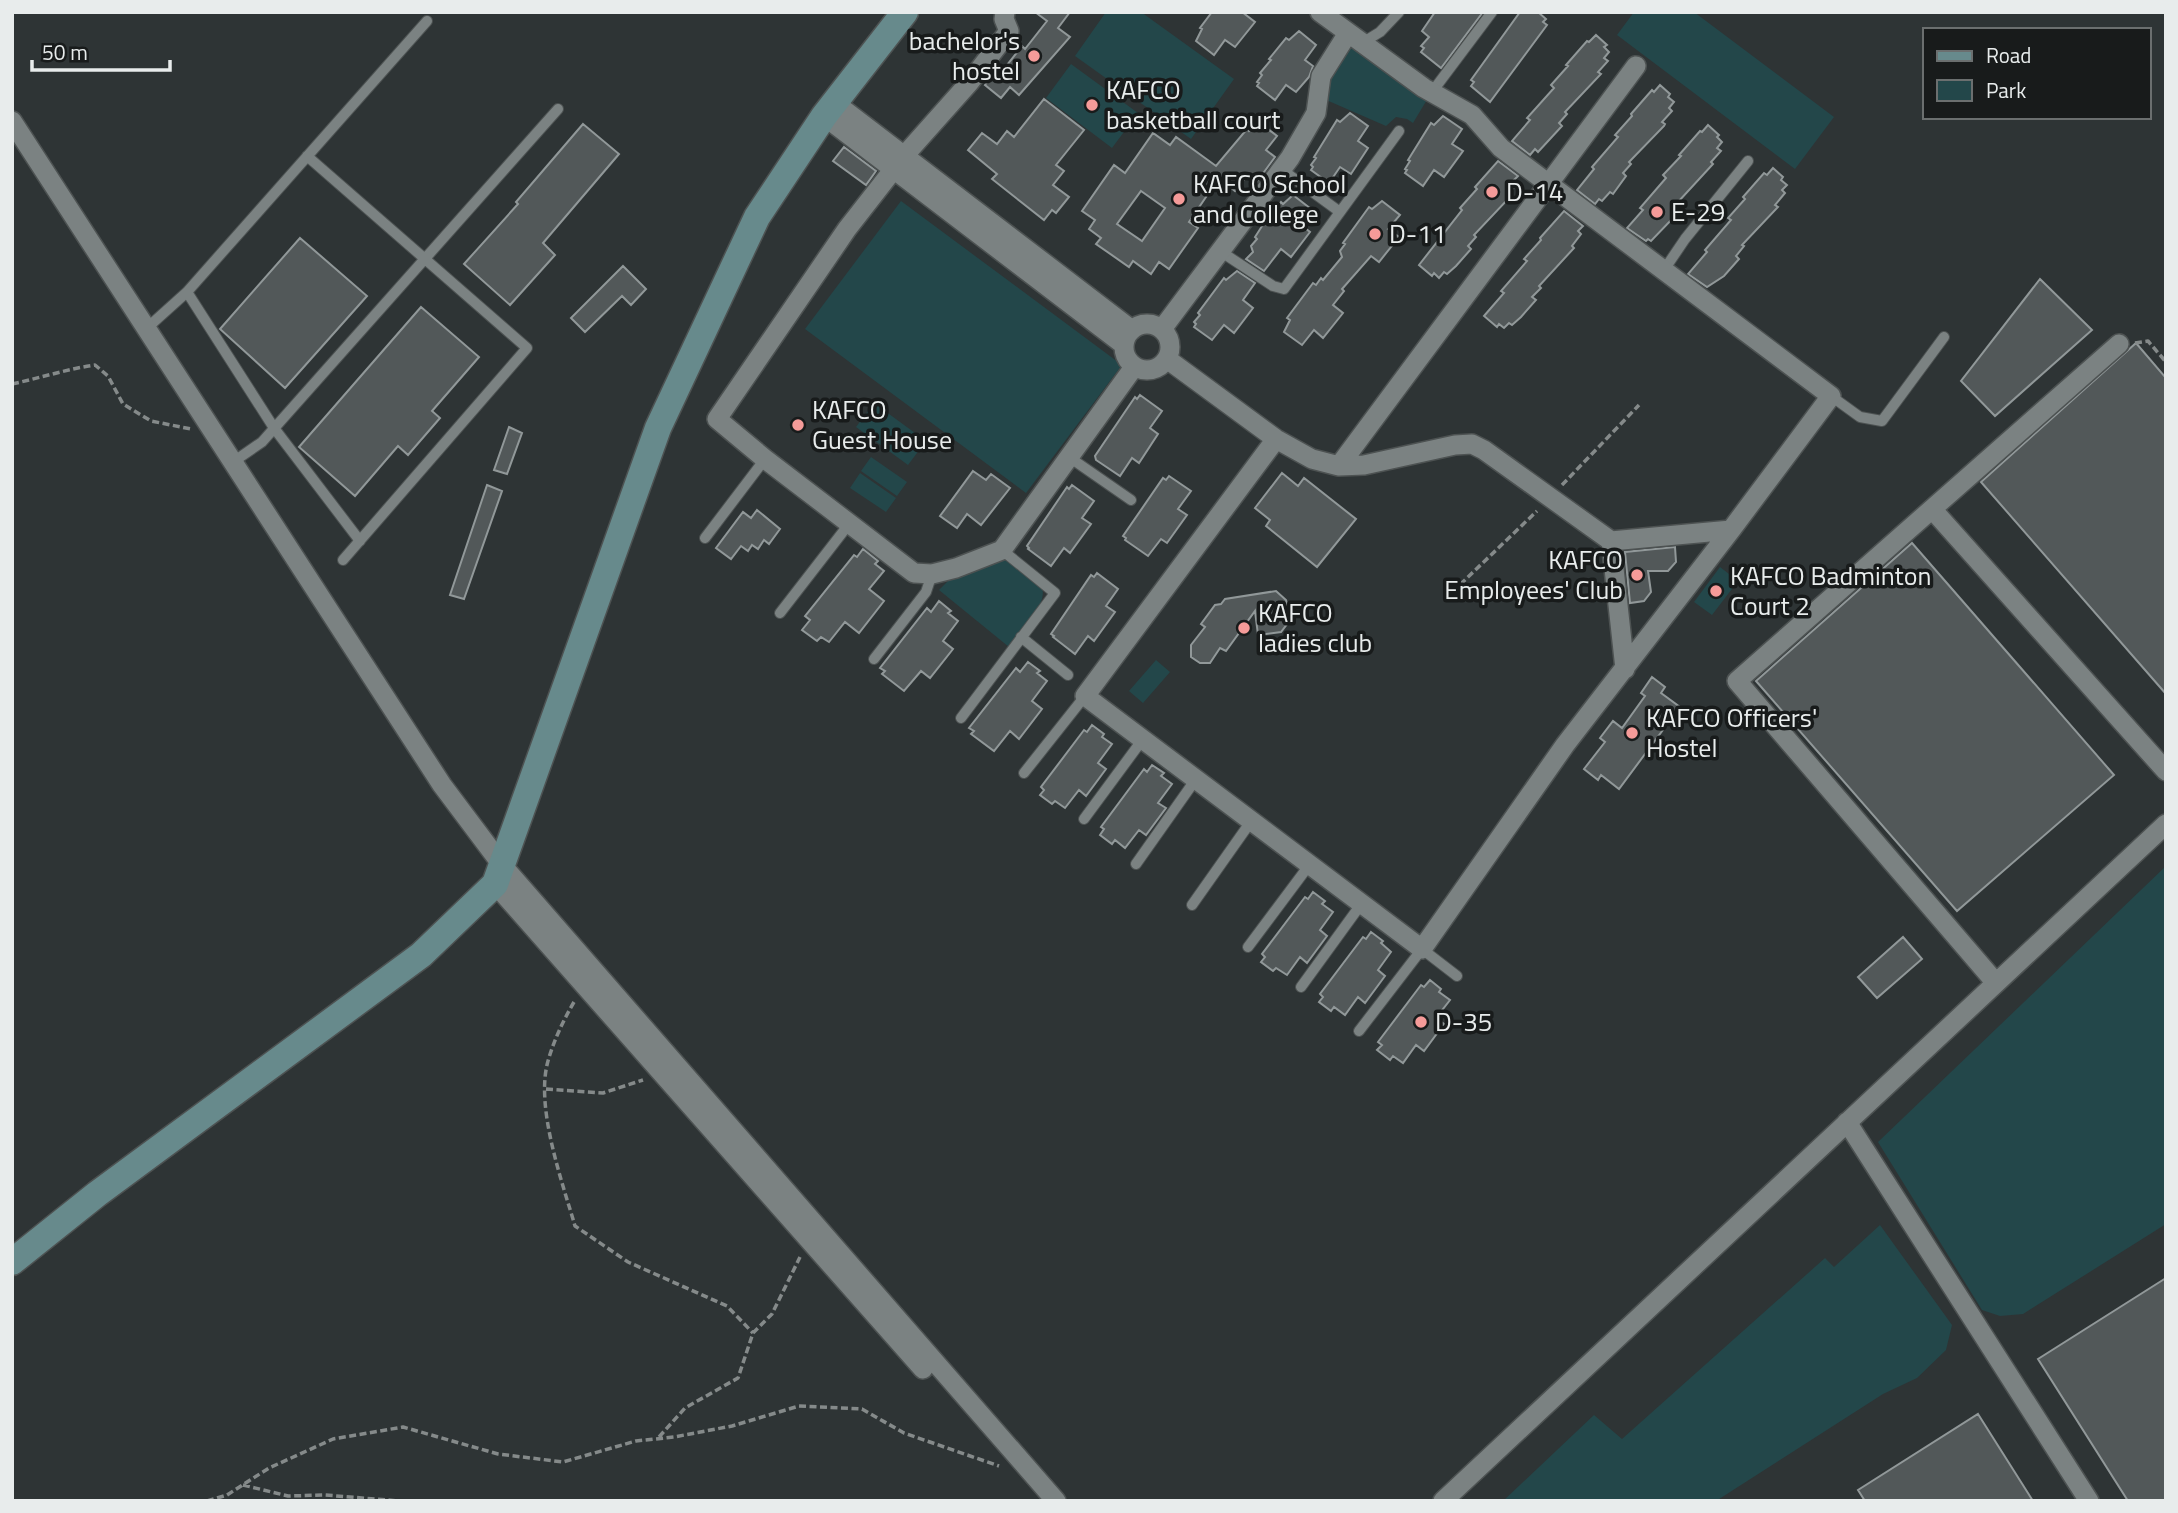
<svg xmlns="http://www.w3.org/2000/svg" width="2178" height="1513" font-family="'Titillium Web',sans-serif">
	<rect width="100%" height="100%" fill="#2e3435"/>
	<path fill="#23474a" d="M1106 12H1141L1234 79 1191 139 1075 56Z
		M1634 12H1694L1834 117 1795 169 1617 35Z
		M1349 41 1428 98 1413 123 1407 119 1396 117 1386 126 1324 99 1326 79Z
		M1071 64 1138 113 1112 148 1046 98Z
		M901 201 1122 365 1026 493 805 329Z
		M874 403 926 441 908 465 856 427Z
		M871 457 907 482 897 496 861 471Z
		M860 473 896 498 886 512 850 488Z
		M1003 556 1042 586C1048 607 1021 632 1009 647L939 590 955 574Z
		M1720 567 1738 581 1712 615 1694 602Z
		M1156 660 1170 672 1143 703 1129 691Z
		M2166 866V1224L2023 1314 2000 1316 1982 1310 1878 1142Z
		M1880 1225 1952 1325 1946 1350 1917 1378 1883 1394 1716 1501H1503L1594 1415 1622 1439 1825 1258 1834 1267Z"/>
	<path fill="#525859" stroke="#919899" stroke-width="2" fill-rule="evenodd" d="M1035 12H1070L1058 28 1070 37 1019 95 1010 87 1001 98 985 85 995 72 999 75 1022 46 1025 49 1047 21Z
		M1212 12H1242L1255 22 1235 47 1225 40 1214 55 1196 41 1202 29 1200 28Z
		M1435 12H1483L1441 68 1421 52 1424 48 1421 46 1429 37 1422 31Z
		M1520 12H1538L1546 19 1543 22 1547 25 1490 102 1471 86 1474 82 1471 80Z
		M1299 31 1316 45 1305 60 1313 66 1309 77 1296 92 1286 85 1275 100 1257 86 1259 83 1257 82 1262 75 1260 73 1271 60 1269 59 1286 38 1289 40Z
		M1596 35 1607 45 1604 47 1609 52 1604 58 1608 61 1598 72 1601 74 1565 112 1567 114 1559 123 1562 126 1538 152 1535 149 1530 155 1512 141 1530 120 1527 118 1554 88 1551 85 1568 66 1566 65 1587 41 1589 42Z
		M1660 85 1670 94 1668 97 1674 102 1669 108 1672 111 1662 122 1665 124 1664 126 1629 162 1631 164 1623 173 1626 176 1613 194 1610 192 1602 201 1599 199 1595 204 1577 190 1594 169 1592 167 1618 137 1615 135 1632 116 1631 114 1652 90 1654 92Z
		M1044 99 1084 130 1056 165 1064 171 1053 185 1069 197 1056 213 1052 210 1044 220 992 179 997 174 968 150 982 133 997 144 1007 131 1014 137Z
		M1350 113 1368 126 1358 141 1368 148 1351 174 1340 167 1329 183 1311 170 1313 167 1311 165 1316 158 1314 157 1337 120 1340 122Z
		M1443 116 1462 129 1452 144 1463 151 1444 177 1434 170 1423 186 1405 173 1407 170 1405 169 1410 161 1408 160 1431 123 1434 125Z
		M1259 122 1277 136 1266 150 1275 157 1256 183 1247 176 1235 191 1219 178 1189 222 1198 228 1169 269 1159 262 1151 274 1133 261 1129 267 1096 244 1101 238 1089 229 1095 220 1082 211 1114 165 1125 173 1153 133 1170 145 1176 137 1216 166 1247 129 1249 131ZM1141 191 1165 208 1142 241 1117 224Z
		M583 124 619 154 543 243 555 255 510 305 464 264 518 204 516 202Z
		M1708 125 1719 135 1717 137 1722 142 1717 148 1721 151 1711 162 1713 164 1678 202 1680 204 1672 213 1675 216 1651 241 1648 239 1646 241 1627 228 1643 210 1640 208 1666 178 1663 175 1681 156 1679 155 1700 131 1702 132Z
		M844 147 876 171 866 185 833 161Z
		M1498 161 1518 176 1513 181 1517 184 1507 195 1510 197 1474 235 1476 237 1468 246 1471 249 1456 266 1447 274 1444 272 1439 278 1434 273 1432 276 1419 265 1462 210 1460 208 1477 189 1475 187Z
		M1773 168 1783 177 1781 180 1787 185 1782 190 1785 193 1775 205 1778 207 1742 245 1744 246 1736 256 1739 259 1724 276 1707 287 1688 274 1707 252 1705 250 1731 220 1728 218 1745 199 1743 197 1764 173 1767 175Z
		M1293 195 1311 209 1300 224 1310 232 1291 257 1281 249 1264 271 1246 259 1253 252 1251 246 1257 239 1255 237 1264 223 1281 202 1283 204Z
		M1382 201 1400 215 1388 229 1399 237 1379 262 1371 256 1342 289 1344 291 1333 305 1343 313 1323 338 1314 330 1302 345 1284 332 1290 320 1287 318 1313 283 1316 285 1321 278 1323 280 1342 257 1340 251 1345 244 1343 243 1369 207 1372 209Z
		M1564 211 1583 226 1578 231 1581 234 1572 246 1574 248 1539 286 1541 288 1532 297 1536 300 1521 317 1512 325 1509 323 1504 328 1499 324 1497 327 1484 316 1504 293 1501 291 1527 261 1524 259 1541 240 1540 238Z
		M300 238 367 296 285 388 220 329Z
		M623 266 646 289 631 305 622 296 585 332 571 318Z
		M1237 271 1255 283 1243 300 1253 308 1234 333 1224 325 1212 340 1194 327 1196 324 1194 322 1200 315 1198 313 1224 278 1226 280Z
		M2040 279 2092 330 1995 416 1961 381Z
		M421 307 479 357 432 411 440 418 408 455 398 446 355 496 299 447Z
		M2136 343 2166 378V694L1981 482Z
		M1140 395 1162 411 1150 428 1158 434 1139 463 1132 458 1120 476 1096 460 1095 456 1135 397 1137 399Z
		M509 427 522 433 507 474 494 470Z
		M973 471 986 480 991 474 1010 488 981 525 967 514 957 528 940 516Z
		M1282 473 1298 486 1304 478 1356 519 1317 567 1266 526 1270 520 1255 508Z
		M1169 476 1191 491 1178 509 1187 515 1167 543 1161 539 1148 556 1125 540 1126 538 1123 536 1163 478 1166 480Z
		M487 485 502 491 464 599 450 595Z
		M1072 485 1094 501 1082 518 1091 524 1070 553 1064 548 1051 566 1028 549 1029 548 1027 546 1067 487 1069 489Z
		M757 510 780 529 769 544 764 540 758 549 752 545 748 551 741 546 731 559 716 548 743 512 751 518Z
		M1912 543 2114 775 1957 911 1756 681Z
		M1675 547 1676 562 1668 571H1648L1651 592 1644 601 1630 603 1625 552Z
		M863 549 878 561 875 564 884 571 869 589 884 601 859 633 845 622 829 642 821 637 817 641 802 630 810 620 805 616 854 555 857 557Z
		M1097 573 1118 589 1106 606 1115 612 1094 641 1088 636 1075 654 1053 637 1054 636 1051 634 1091 575 1094 577Z
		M1276 591 1286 600 1291 619 1281 632 1258 635 1255 611 1226 651 1220 648 1210 663H1200L1191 657V645L1205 627 1201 624 1215 605 1221 604 1225 599Z
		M939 601 951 611 948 613 958 621 943 641 953 649 930 678 921 671 904 691 882 674 885 671 880 668 927 608 931 612Z
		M1028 662 1040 671 1037 673 1047 681 1032 701 1042 709 1019 739 1010 731 994 751 971 734 974 731 969 728 1016 668 1020 672Z
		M1652 677 1665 687 1661 693 1680 707 1619 789 1601 775 1598 780 1584 769 1605 742 1600 738 1613 721 1622 728 1645 696 1641 693Z
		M1092 725 1104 734 1102 737 1112 744 1098 763 1106 769 1086 796 1079 790 1065 808 1055 801 1052 804 1040 795 1044 790 1041 787 1084 730 1087 732Z
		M1152 765 1164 773 1161 776 1172 784 1158 803 1166 808 1146 835 1139 830 1125 848 1115 840 1112 844 1100 835 1104 829 1101 827 1144 769 1147 772Z
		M1313 892 1325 901 1322 904 1333 912 1320 930 1327 936 1307 963 1300 957 1287 975 1276 968 1273 971 1261 962 1265 957 1262 954 1305 897 1308 899Z
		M1371 932 1383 941 1381 943 1391 952 1378 970 1385 976 1365 1003 1358 997 1345 1015 1334 1007 1331 1011 1319 1002 1323 997 1320 994 1363 937 1366 939Z
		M1903 937 1922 959 1877 998 1858 977Z
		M1430 980 1441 989 1439 992 1450 1000 1436 1018 1444 1024 1424 1051 1416 1045 1403 1063 1393 1056 1390 1060 1377 1050 1382 1045 1378 1042 1421 985 1424 987Z
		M2166 1278V1501H2128L2038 1359Z
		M1978 1414 2033 1501H1865L1858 1490Z"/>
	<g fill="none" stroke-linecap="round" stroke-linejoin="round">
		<g stroke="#4d5252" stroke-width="12">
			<path id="service" d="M1362 43 1380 32 1399 12
				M1432 92 1492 12
				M307 156 527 348 343 560
				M1281 169 1340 212
				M1220 251 1273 286 1284 289 1399 131
				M1664 270 1685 239 1748 161
				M187 292 274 428 360 541
				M147 328 187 292 427 21
				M1831 396 1860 417 1882 421 1944 337
				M1069 457 1131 500
				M233 462 262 442 558 109
				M705 538 765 459
				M780 613 849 524
				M1021 637 1068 675
				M874 659 926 592 932 574
				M961 718 1055 593 1002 550
				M1024 773 1085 696
				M1084 819 1143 739
				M1136 864 1196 779
				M1192 905 1252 820
				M1248 947 1310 864
				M1301 987 1362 903
				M1359 1031 1422 949 1457 976"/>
		</g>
		<g stroke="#4d5252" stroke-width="22">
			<path id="minor" d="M1005 12 1004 19 1009 31 969 83 904 156 847 229 717 419 765 459 914 573 932 574 956 568 1002 550 1134 367
				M835 103 1132 330
				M824 116 1124 345
				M12 121 442 785 502 865 1056 1501
				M1124 347a23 23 0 1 1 46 0a23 23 0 1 1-46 0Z
				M1162 329 1290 158 1316 113 1321 76 1348 33
				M1167 359 1276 439 1312 459 1339 466 1636 66
				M1276 439 1085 696 1422 949 1565 745 1731 530 1831 396 1501 148 1472 115 1424 88 1320 12
				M1339 466 1364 465 1455 445 1472 444 1484 450 1611 541 1625 669
				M1932 509 2166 771
				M1611 541 1731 530
				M495 884 923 1369
				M1996 983 1737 681 2119 344
				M1847 1122 2089 1501
				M1443 1501 2166 824"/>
		</g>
		<g stroke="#4d5252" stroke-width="29">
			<path id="secondary" d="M12 1262 97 1194 421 955 495 884 658 428 757 217 824 116 905 12"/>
		</g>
		<path stroke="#858a8a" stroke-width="3.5" stroke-dasharray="7 3.5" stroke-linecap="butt" d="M2135 343 2148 341 2166 362
			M12 384C40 378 67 369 95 365L108 376 123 404 151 421 191 429
			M1562 485 1639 405
			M1445 599 1537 511
			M574 1002C563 1021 554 1040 548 1061 535 1107 562 1181 575 1226L628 1262 727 1306 753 1333
			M546 1089 603 1093 643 1080
			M659 1437 685 1408 738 1378 753 1333 772 1314 800 1257
			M243 1485 288 1496 325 1495 400 1501
			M207 1501 227 1495 269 1468 333 1439 403 1427 498 1454 563 1462 636 1441 674 1437 732 1426 799 1406 862 1409 904 1433 999 1466
			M545 1501H567"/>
		<use href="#service" stroke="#7b8282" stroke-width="10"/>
		<use href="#minor" stroke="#7b8282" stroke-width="19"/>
		<use href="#secondary" stroke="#678a8c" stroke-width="26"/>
	</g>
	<g fill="#f59b99" stroke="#181b1b" stroke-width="2.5">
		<circle cx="1034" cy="56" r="7"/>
		<circle cx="1092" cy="105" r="7"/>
		<circle cx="1492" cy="192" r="7"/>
		<circle cx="1179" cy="199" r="7"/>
		<circle cx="1657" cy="212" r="7"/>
		<circle cx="1375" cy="234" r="7"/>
		<circle cx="798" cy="425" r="7"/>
		<circle cx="1637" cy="575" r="7"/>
		<circle cx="1716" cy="591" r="7"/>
		<circle cx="1244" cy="628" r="7"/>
		<circle cx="1632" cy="733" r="7"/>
		<circle cx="1421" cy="1022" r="7"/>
	</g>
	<g text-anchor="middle" stroke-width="7" stroke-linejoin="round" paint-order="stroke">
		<g font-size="26" fill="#e8ecec" stroke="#181b1b" text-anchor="start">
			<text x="1020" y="50" text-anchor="end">bachelor's<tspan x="1020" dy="30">hostel</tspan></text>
			<text x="1106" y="99">KAFCO<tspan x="1106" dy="30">basketball court</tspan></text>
			<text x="1193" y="193">KAFCO School<tspan x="1193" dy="30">and College</tspan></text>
			<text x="1506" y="201">D-14</text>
			<text x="1671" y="221">E-29</text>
			<text x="1389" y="243">D-11</text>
			<text x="812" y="419">KAFCO<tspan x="812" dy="30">Guest House</tspan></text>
			<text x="1623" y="569" text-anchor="end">KAFCO<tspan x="1623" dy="30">Employees' Club</tspan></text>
			<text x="1730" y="585">KAFCO Badminton<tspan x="1730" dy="30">Court 2</tspan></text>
			<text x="1258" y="622">KAFCO<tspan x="1258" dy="30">ladies club</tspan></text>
			<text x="1646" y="727">KAFCO Officers'<tspan x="1646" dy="30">Hostel</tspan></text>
			<text x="1435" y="1031">D-35</text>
		</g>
	</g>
	<rect width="2178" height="1513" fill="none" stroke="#e8ecec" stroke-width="28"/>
	<rect x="1923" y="28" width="228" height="91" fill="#181b1b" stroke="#6b6f6f" stroke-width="2"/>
	<rect x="1937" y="51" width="35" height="10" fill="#678a8c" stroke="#6b6f6f" stroke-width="2"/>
	<text x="1986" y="63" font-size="21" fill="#e8ecec">Road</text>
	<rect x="1937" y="80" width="35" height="21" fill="#23474a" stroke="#6b6f6f" stroke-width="2"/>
	<text x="1986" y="98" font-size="21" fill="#e8ecec">Park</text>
	<path d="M32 60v10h138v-10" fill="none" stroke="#e8ecec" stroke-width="3.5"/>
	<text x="42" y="60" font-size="21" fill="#e8ecec" stroke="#181b1b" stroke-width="5" paint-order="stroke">50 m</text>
</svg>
